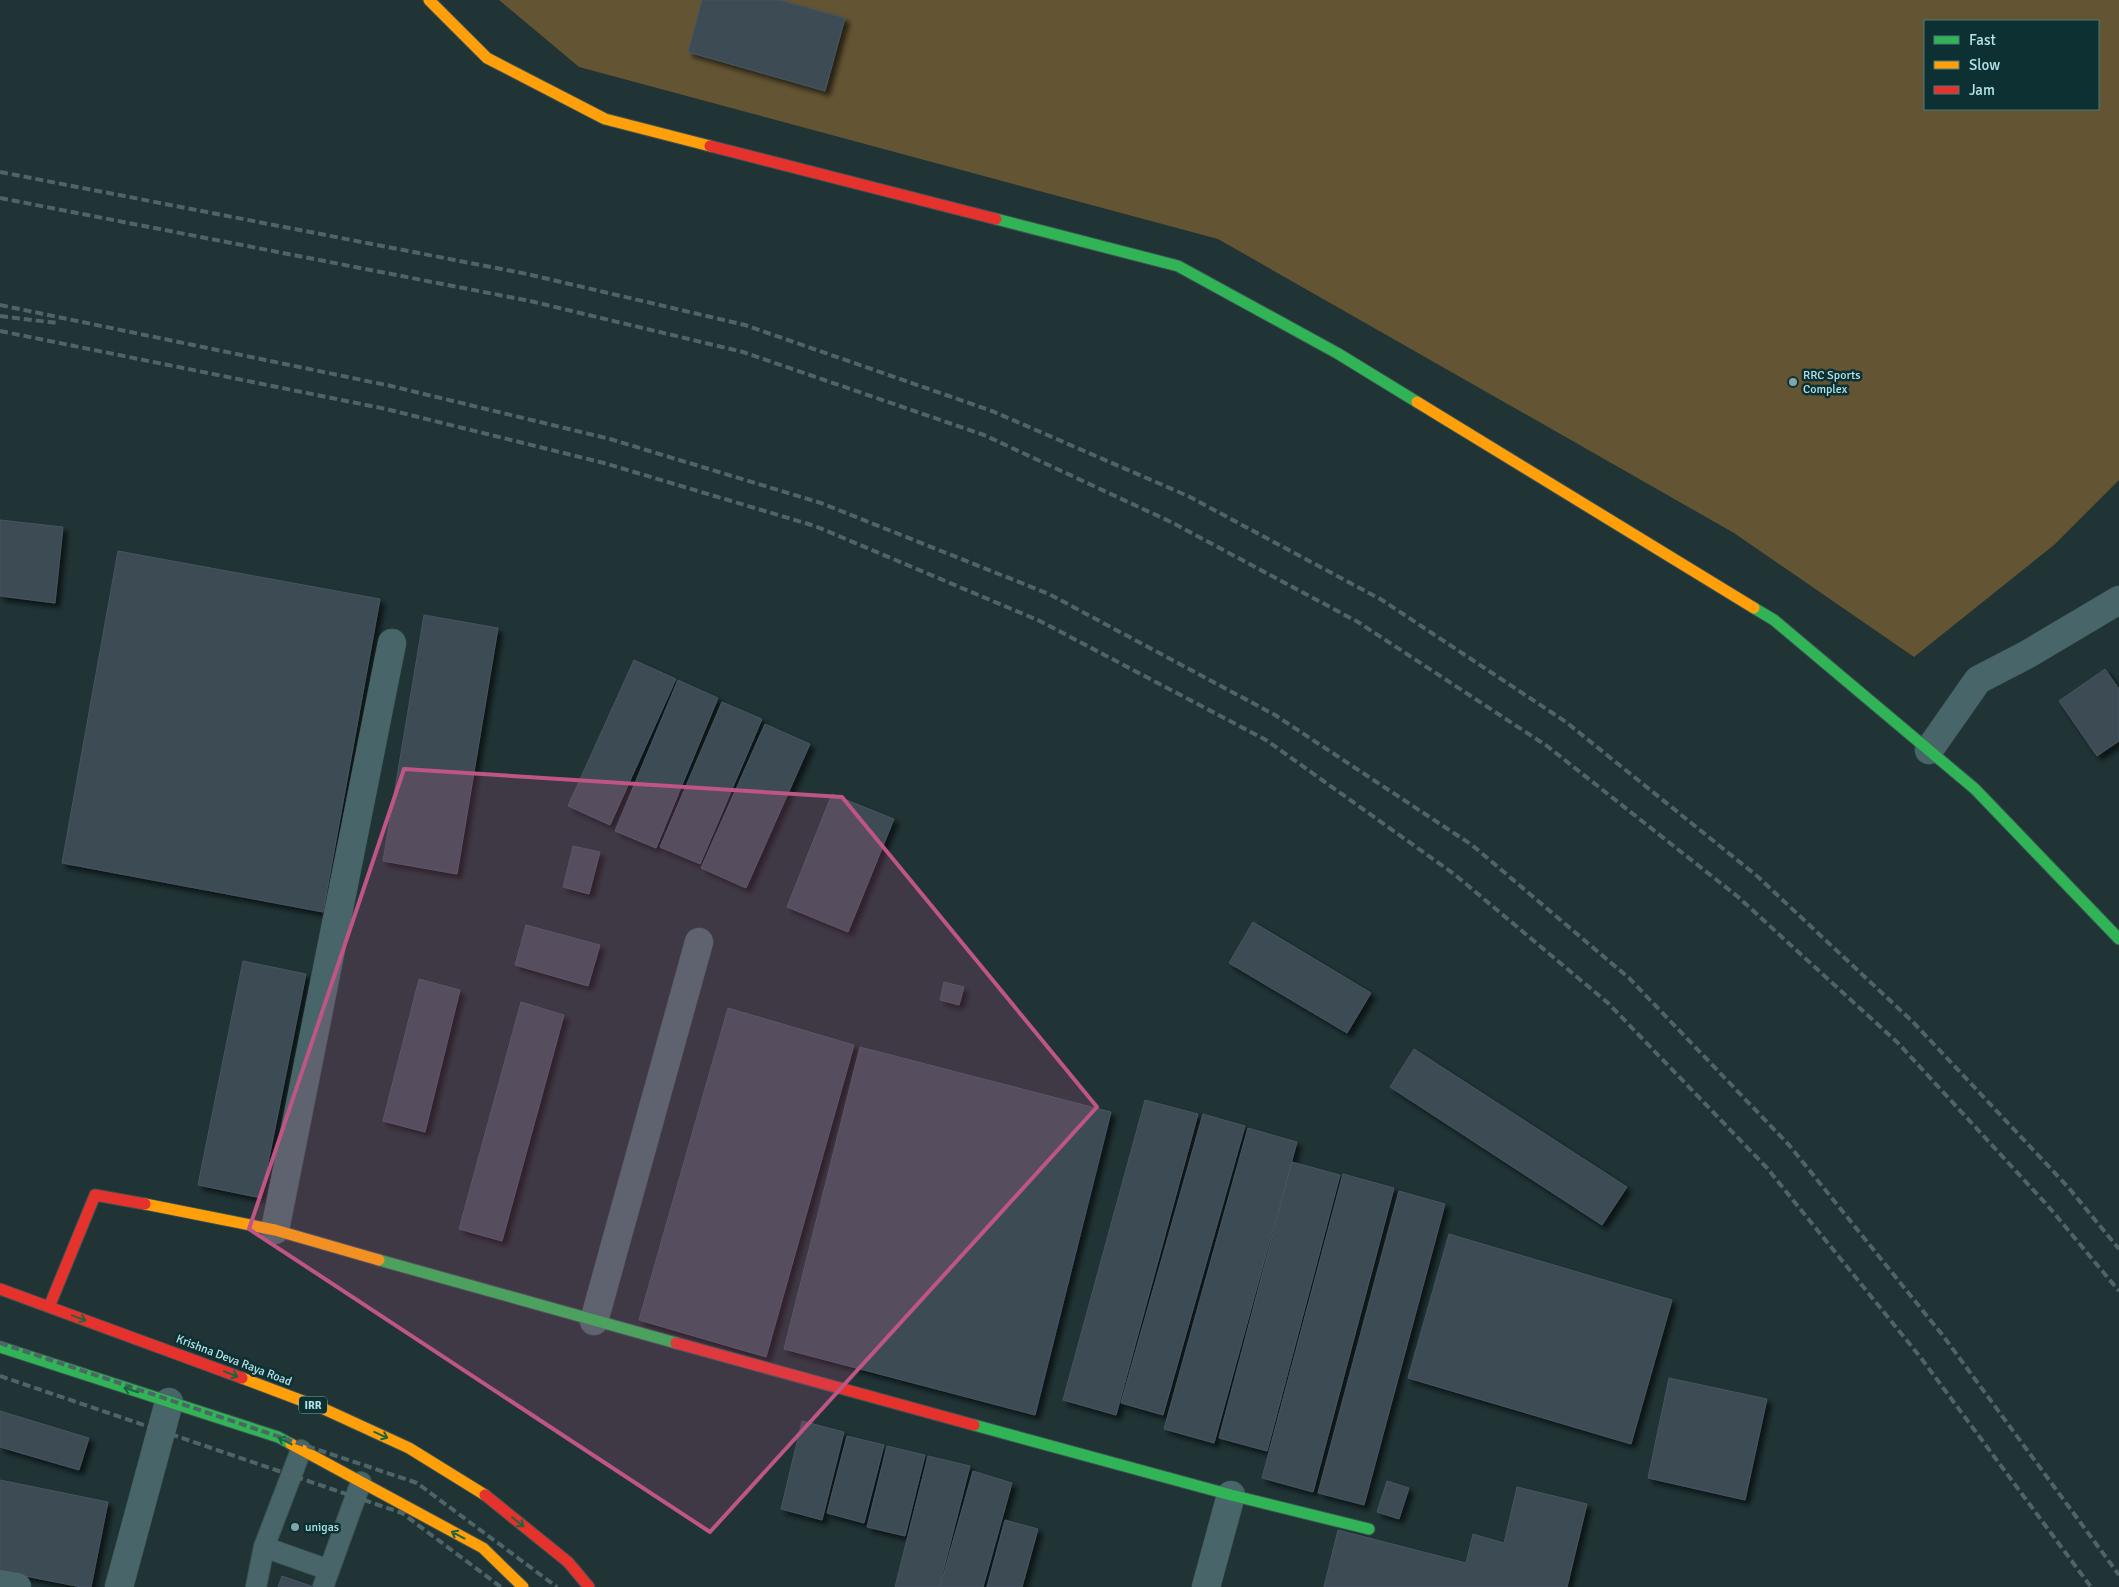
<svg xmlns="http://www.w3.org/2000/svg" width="2119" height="1587" font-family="Signika,sans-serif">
	<defs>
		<filter id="shadow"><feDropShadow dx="4.5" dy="4.5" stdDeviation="2.5" flood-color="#0009"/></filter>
	</defs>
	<rect width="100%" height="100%" fill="#203335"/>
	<path fill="#635433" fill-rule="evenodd" d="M499 0H2119V480L2054 545 1914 657 1734 533 1218 239 579 67ZM1925 21H2098V109H1925Z"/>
	<path fill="#3c4c55" stroke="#475561" filter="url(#shadow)" d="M702 0H780L845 18 825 91 688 52Z
		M0 520 63 527 55 603 0 596Z
		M118 551 380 599 323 912 62 863Z
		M424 615 498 628 457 874 383 861Z
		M634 660 676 679 610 825 568 806Z
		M2105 669 2119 689V741L2097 756 2059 701Z
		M678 680 718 698 656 848 615 831Z
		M722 702 762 719 700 864 660 847Z
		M765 724 810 744 746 888 701 868Z
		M832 794 894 819 848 932 787 907Z
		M573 846 600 852 589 894 563 887Z
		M1253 922 1371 993 1347 1033 1229 963Z
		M526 925 600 945 588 986 515 965Z
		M243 961 306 974 261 1198 198 1185Z
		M419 979 460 990 425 1132 383 1121Z
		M944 982 964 987 959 1005 940 1000Z
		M521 1002 564 1015 502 1241 459 1229Z
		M728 1008 854 1045 766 1357 639 1320Z
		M860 1047 1111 1112 1035 1415 784 1349Z
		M1414 1049 1627 1187 1602 1225 1390 1087Z
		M1145 1100 1198 1114 1116 1415 1063 1400Z
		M1203 1114 1245 1126 1163 1415 1121 1403Z
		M1248 1128 1297 1142 1214 1443 1164 1429Z
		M1292 1162 1340 1175 1267 1451 1219 1438Z
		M1343 1174 1394 1188 1313 1492 1262 1478Z
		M1399 1191 1445 1204 1364 1505 1318 1493Z
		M1449 1234 1672 1300 1631 1444 1408 1378Z
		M1669 1378 1767 1399 1745 1500 1648 1478Z
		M0 1411 89 1438 79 1470 0 1447Z
		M802 1421 844 1432 822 1520 781 1509Z
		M847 1436 884 1445 864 1523 827 1513Z
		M887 1446 925 1455 905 1536 867 1527Z
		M928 1456 970 1466 939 1587H895Z
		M973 1471 1012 1483 983 1587H940Z
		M0 1480 108 1502 91 1587H81L0 1571Z
		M1387 1481 1409 1488 1399 1519 1377 1512Z
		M1517 1487 1587 1504 1567 1587H1324L1338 1530 1466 1563 1473 1534 1504 1543Z
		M1005 1520 1038 1529 1022 1587H987Z
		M282 1576 314 1587H278Z"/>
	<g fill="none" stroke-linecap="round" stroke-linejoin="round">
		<g stroke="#3b5254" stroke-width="22">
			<path id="lane" d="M264 1547 329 1570
				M256 1587 264 1547 301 1450
				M323 1587 361 1482"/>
		</g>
		<g stroke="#3b5254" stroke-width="29">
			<path id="street" d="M1929 750 1978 680 2028 654 2119 600
				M275 1230 392 643
				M594 1321 699 942
				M0 1584 17 1587
				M119 1587 169 1402
				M1206 1587 1231 1495"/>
		</g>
		<g stroke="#3b5254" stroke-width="13">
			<path id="fast" d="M996 219 1178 266 1337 353 1417 402
				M1754 608 1774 620 1975 789 2119 939
				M379 1260 676 1343
				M0 1347 278 1437 291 1444
				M974 1425 1231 1495 1369 1529"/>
		</g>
		<g stroke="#3b5254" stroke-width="13">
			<path id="slow" d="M429 0 487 58 605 119 710 146
				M1417 402 1754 608
				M145 1204 275 1230 379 1260
				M242 1378 324 1409 409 1448 485 1495
				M291 1444 483 1548 523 1587"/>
		</g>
		<g stroke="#3b5254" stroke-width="13">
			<path id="jam" d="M710 146 996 219
				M0 1289 242 1378
				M49 1307 95 1195 145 1204
				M676 1343 974 1425
				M485 1495 568 1562 589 1587"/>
		</g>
		<use href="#lane" stroke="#486669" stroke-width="20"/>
		<use href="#street" stroke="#486669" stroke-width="28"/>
		<use href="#fast" stroke="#30b455" stroke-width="11"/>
		<use href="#slow" stroke="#ff9f0a" stroke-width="11"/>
		<use href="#jam" stroke="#e5322d" stroke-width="11"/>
		<path stroke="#4e6567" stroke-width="4" stroke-dasharray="8 4" stroke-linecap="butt" d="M0 172 527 274 745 325 992 411 1188 496 1382 600 1566 722 1757 876 1913 1022 2068 1187 2119 1249
			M0 198 530 301 743 352 984 435 1171 522 1358 622 1547 746 1737 896 1898 1043 2048 1206 2119 1291
			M0 305 391 386 610 439 821 503 1049 594 1275 715 1472 845 1629 978 1789 1145 1944 1337 2119 1575
			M0 316 57 323
			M0 331 386 409 604 463 815 526 1040 621 1266 740 1454 874 1608 1003 1767 1168 1921 1358 2091 1587
			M0 1343 417 1483 557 1587
			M0 1376 402 1513 501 1587"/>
	</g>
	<defs><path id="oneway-shaft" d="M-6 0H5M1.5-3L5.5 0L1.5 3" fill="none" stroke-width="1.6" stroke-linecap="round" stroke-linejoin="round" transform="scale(1.25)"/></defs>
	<g stroke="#1b6541">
		<use href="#oneway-shaft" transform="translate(79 1318) rotate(20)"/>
		<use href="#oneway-shaft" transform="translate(231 1374) rotate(21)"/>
		<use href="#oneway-shaft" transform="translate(131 1390) rotate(-162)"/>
		<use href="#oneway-shaft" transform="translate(381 1435) rotate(24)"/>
		<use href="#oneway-shaft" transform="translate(285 1441) rotate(-153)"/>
		<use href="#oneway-shaft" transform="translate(518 1522) rotate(39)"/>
		<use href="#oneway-shaft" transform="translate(458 1535) rotate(-152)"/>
	</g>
	<path fill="#be5585" fill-opacity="0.2" stroke="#be5585" stroke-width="4" stroke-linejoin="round" d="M404 769 842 797 1097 1107 710 1532 249 1229Z"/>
	<g fill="#80a5a9" stroke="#0d3033" stroke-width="2">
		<circle cx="1793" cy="382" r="5"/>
		<circle cx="295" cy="1527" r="5"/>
	</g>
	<g text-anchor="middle" stroke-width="5" stroke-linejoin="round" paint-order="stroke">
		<rect fill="#0d3033" stroke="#81adb1" stroke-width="1" x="299" y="1396.5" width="28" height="17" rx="4"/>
		<g font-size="11" font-weight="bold" fill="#b3e3e7">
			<text x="313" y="1409">IRR</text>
		</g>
		<g font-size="12" fill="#b3e3e7" stroke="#0d3033" text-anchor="start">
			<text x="1803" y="379">RRC Sports<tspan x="1803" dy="14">Complex</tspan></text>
			<text x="305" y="1531">unigas</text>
		</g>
		<g font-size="12" fill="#b3e3e7" stroke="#0d3033">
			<text transform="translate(234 1360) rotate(21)" y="4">Krishna Deva Raya Road</text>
		</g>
	</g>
	<rect x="1924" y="20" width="175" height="90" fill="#0d3033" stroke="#4f787b"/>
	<rect x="1934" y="36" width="25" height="8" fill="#30b455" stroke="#4f787b"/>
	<text x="1969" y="45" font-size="15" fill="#b3e3e7">Fast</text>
	<rect x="1934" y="61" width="25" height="8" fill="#ff9f0a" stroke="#4f787b"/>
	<text x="1969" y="70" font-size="15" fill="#b3e3e7">Slow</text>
	<rect x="1934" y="86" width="25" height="8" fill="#e5322d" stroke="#4f787b"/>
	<text x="1969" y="95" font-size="15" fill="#b3e3e7">Jam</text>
</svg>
